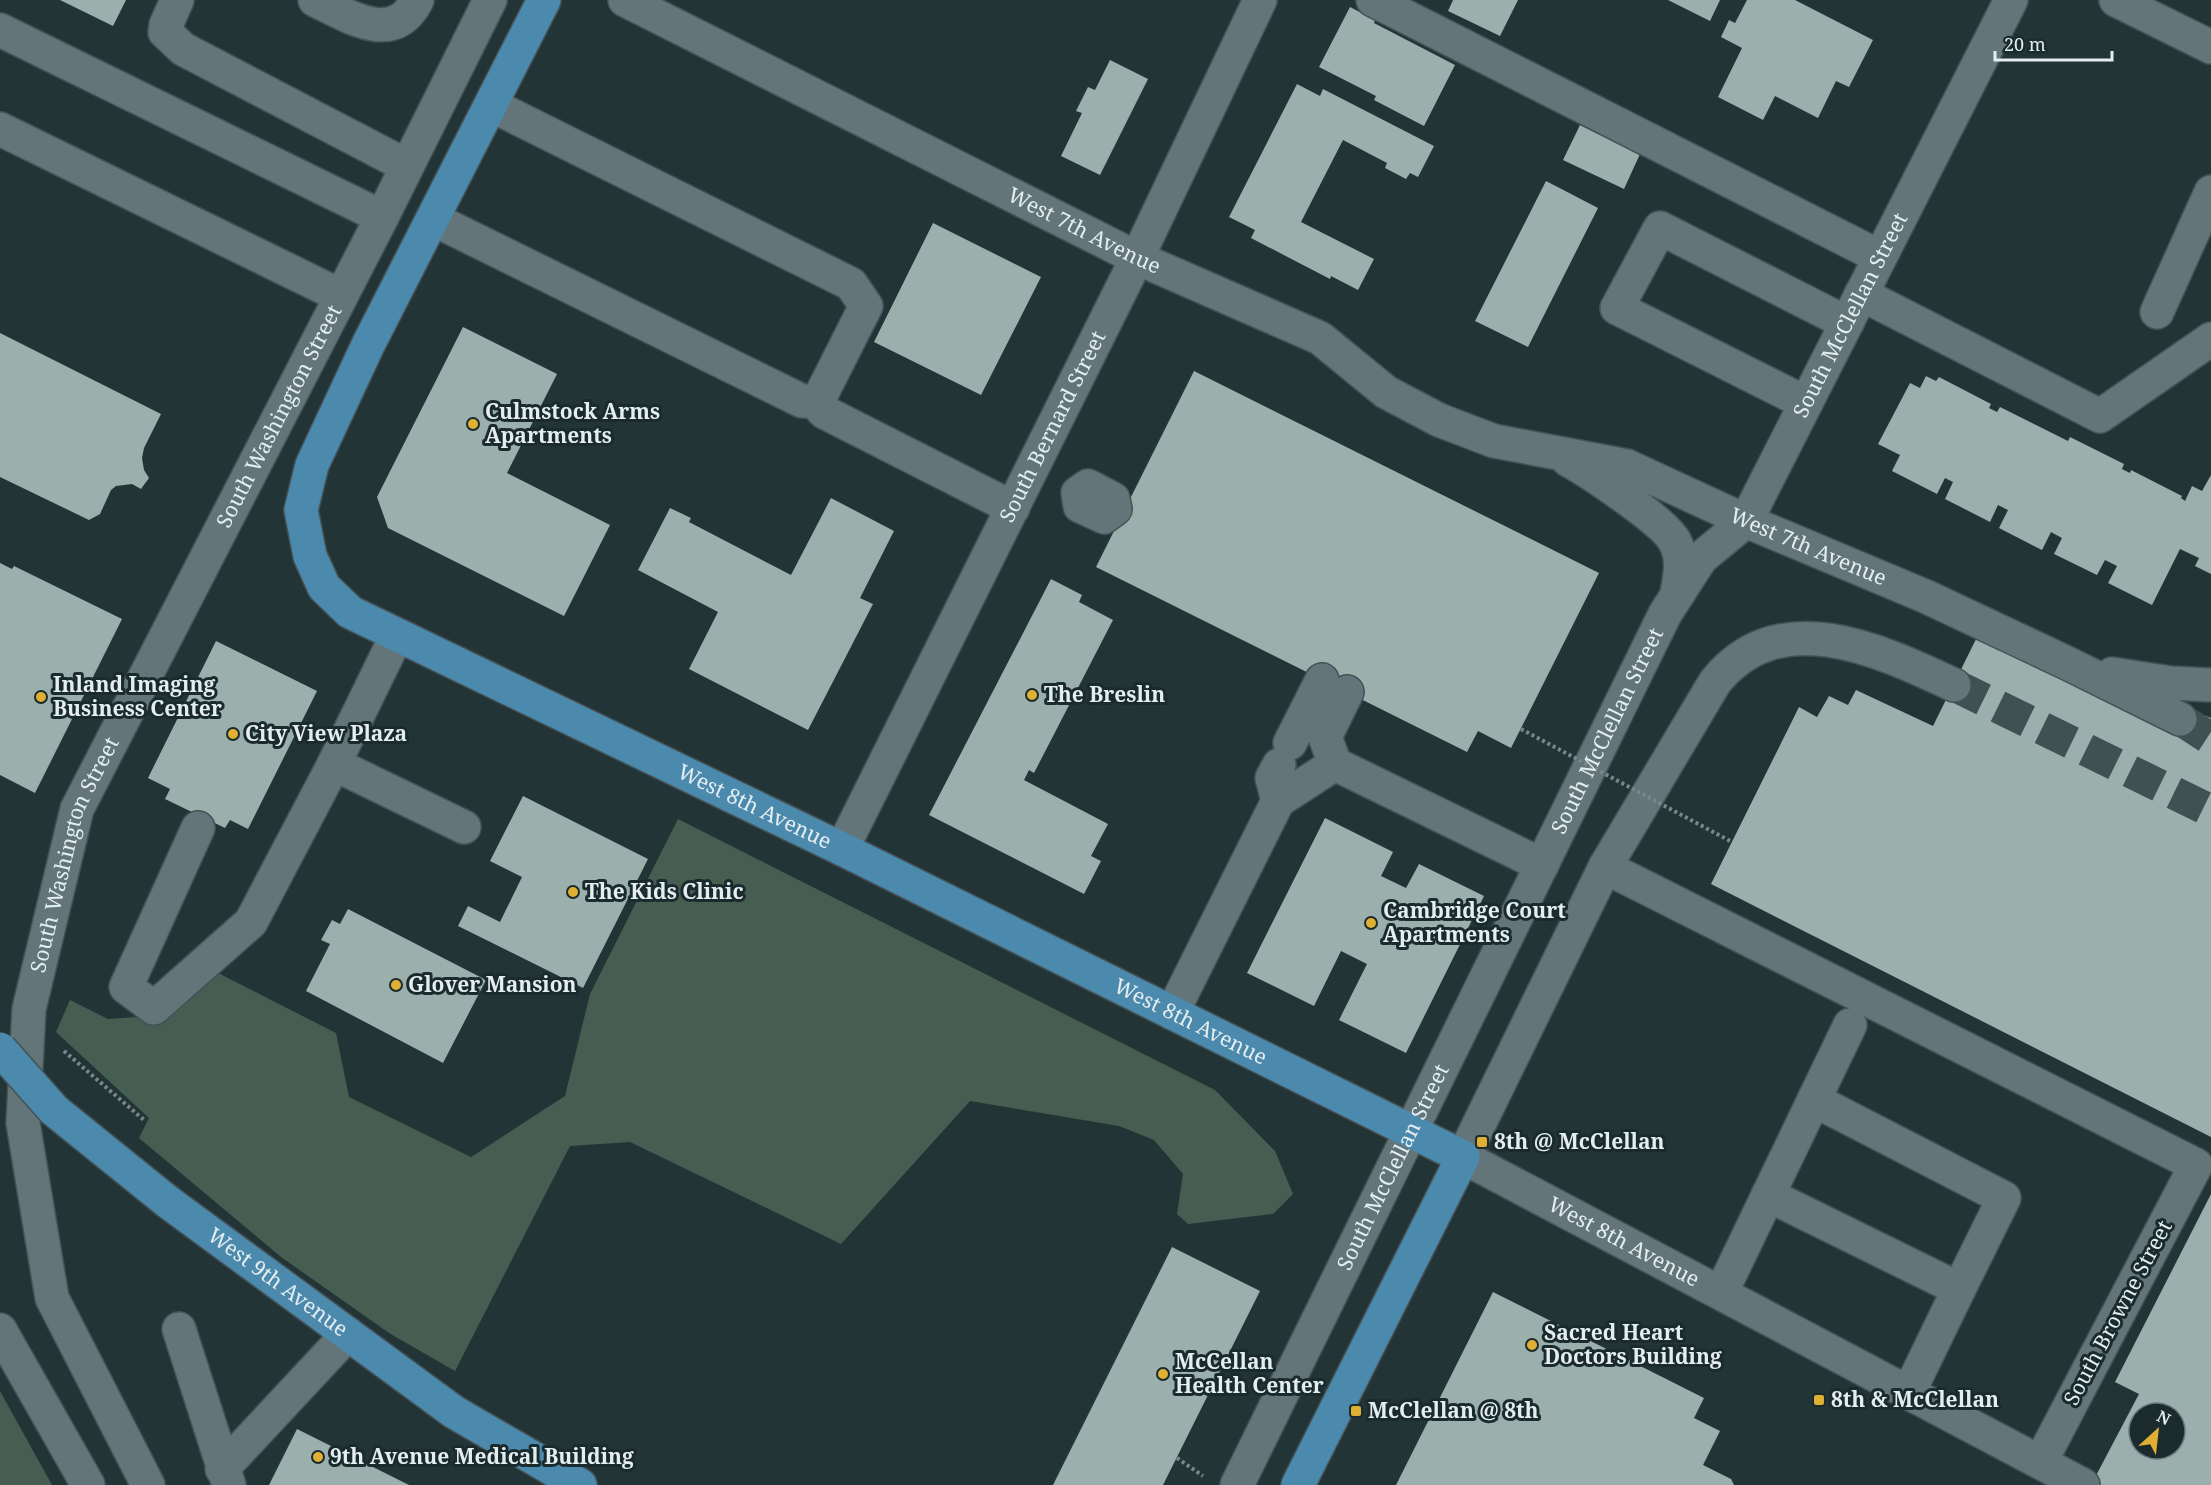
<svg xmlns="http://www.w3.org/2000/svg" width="2211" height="1485" font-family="'Noto Serif',serif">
	<rect width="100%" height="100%" fill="#233437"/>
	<path fill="#465d51" d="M678 819 1215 1090 1275 1151 1293 1194 1273 1214 1188 1224 1177 1214 1183 1174 1154 1140 1119 1126 970 1101 841 1244 630 1142 570 1146 455 1371 389 1333 281 1257 139 1138 149 1118 56 1032 70 1000 108 1019 151 1016 214 971 336 1033 349 1097 471 1157 565 1096 590 994Z
		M0 1391 52 1485H0Z"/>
	<path fill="#9bafad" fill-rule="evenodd" d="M60 0H126L113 26Z
		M1453 0H1518L1500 36 1448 11Z
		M1668 0H1720L1710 21Z
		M1747 0H1795L1873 40 1849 87 1836 81 1818 118 1775 96 1763 120 1718 97 1742 48 1721 37 1729 20 1735 23Z
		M1350 7 1375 20 1374 23 1455 65 1424 126 1374 100 1376 96 1319 67Z
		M1110 60 1148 79 1100 175 1061 156 1082 113 1076 111 1088 87 1095 90Z
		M1297 84 1320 96 1323 89 1434 146 1418 177 1410 173 1406 179 1385 168 1387 163 1343 140 1301 222 1374 259 1358 290 1331 276 1330 279 1251 238 1255 230 1229 217Z
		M1580 125 1640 154 1624 189 1563 160Z
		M1546 181 1598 208 1528 347 1475 321Z
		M933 223 1041 277 981 395 874 342Z
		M463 327 557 374 507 473 610 525 564 616 388 528 377 497Z
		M0 333 161 414 144 448 142 458 144 470 149 478 141 489 132 484 116 486 111 490 100 514 89 520 0 477Z
		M1194 371 1599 573 1511 748 1478 731 1467 752 1096 567Z
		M1926 376 1936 381 1939 377 1991 404 1989 408 1997 412 2000 407 2068 441 2070 437 2124 464 2122 469 2130 473 2131 470 2182 496 2181 498 2185 501 2192 486 2202 491 2211 475V574L2195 566 2199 558 2180 549 2152 605 2108 583 2117 566 2105 560 2097 575 2054 554 2062 538 2051 532 2042 550 1999 528 2008 510 1998 505 1990 522 1945 499 1953 482 1945 478 1937 494 1892 471 1900 455 1878 444 1910 383 1920 388Z
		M831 498 894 531 860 598 873 604 808 730 689 669 718 612 638 570 670 508 691 518 689 522 791 575Z
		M0 563 12 569 14 566 122 619 35 793 0 775Z
		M1051 579 1082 595 1079 602 1113 620 1034 773 1029 770 1024 780 1108 824 1091 856 1101 861 1084 894 929 815Z
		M1982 627 2211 718V1137L1711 884 1799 707 1817 717 1829 696 1848 705 1856 690 1933 726Z
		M216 641 317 691 248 829 230 820 225 828 165 799 170 789 148 778Z
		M523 796 648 859 583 988 458 926 468 906 500 922 522 877 490 861Z
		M1325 818 1393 852 1381 876 1406 888 1419 864 1484 896 1406 1053 1339 1020 1367 964 1341 951 1314 1006 1247 973Z
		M348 909 486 980 443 1063 306 991 330 944 321 940 332 920 340 924Z
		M2211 1194V1485H2091L2139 1394 2115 1382ZM2139 1413H2175V1449H2139Z
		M1172 1247 1260 1291 1163 1485H1053Z
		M1493 1292 1704 1398 1694 1418 1720 1431 1703 1465 1731 1479 1734 1485H1396Z
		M297 1429 409 1485H269Z"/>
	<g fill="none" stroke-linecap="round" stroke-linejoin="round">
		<path stroke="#405053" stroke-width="33" stroke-dasharray="33 16" stroke-linecap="butt" d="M1954 685 2211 811
			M2180 719 2211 739"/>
		<g stroke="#435256" stroke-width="36">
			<g id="minor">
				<path d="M177 0 166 25 165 32 183 49 407 166"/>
				<path d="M315 0C350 17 394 46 417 0"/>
				<path id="s1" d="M625 0 1137 258 1320 338 1386 392 1439 420 1494 441 1627 466 1746 521 1927 597 2067 663 2180 719"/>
				<path d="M1373 0 1880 257"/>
				<path d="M2116 0 2211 47"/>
				<path d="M0 30 382 217"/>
				<path d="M0 129 341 296"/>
				<path d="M433 219 802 401H814L821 395 866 306 851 284 491 105"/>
				<path d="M1861 294 2100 416 2211 339"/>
				<path d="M2157 312 2211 192"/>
				<path d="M814 401 824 412 1013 508"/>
				<path d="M1806 403 1617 308 1660 228 1847 323"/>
				<path d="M1568 460C1590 472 1665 522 1675 542 1684 559 1680 576 1677 593"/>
				<path d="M1088 486 1113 499 1115 509 1104 517 1080 506 1078 493Z"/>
				<path d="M2112 674 2171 683 2211 685"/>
				<path id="s2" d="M1954 685C1879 650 1779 602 1715 682L1605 867 1463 1157 2083 1485"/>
				<path d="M1347 692 1325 737 1335 764 1542 865"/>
				<path d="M1290 743 1322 680"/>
				<path d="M334 764 464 827"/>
				<path d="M1278 801 1272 778 1279 765"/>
				<path d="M198 828 126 987 154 1008 251 922 334 764 397 635"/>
				<path id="s3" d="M842 849 1137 258 1260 0"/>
				<path d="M1605 867 2196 1165 2041 1461"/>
				<path d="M1172 1013 1278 801 1335 764"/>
				<path d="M1814 1100 2004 1198 1959 1289"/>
				<path d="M1768 1195 1959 1289 1909 1392"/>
				<path d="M1721 1293 1850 1025"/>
				<path d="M179 1329 229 1485"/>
				<path d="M0 1330 88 1485"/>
				<path d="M222 1469 348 1334"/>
				<path id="s4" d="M148 1485 52 1298 23 1123 29 1009 77 809 382 217 490 0"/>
				<path id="s5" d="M1237 1485 1665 614 1701 558 1746 521 2011 0"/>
			</g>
		</g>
		<g stroke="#435256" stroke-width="36">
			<g id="major">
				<path id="s6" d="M544 0 368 345 312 465 301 510 310 556 324 587 350 612 842 849 1463 1157 1298 1485"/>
				<path id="s7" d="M168 1202 454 1412 580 1485"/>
			</g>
		</g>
		<path stroke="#7a888b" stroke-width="4" stroke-dasharray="3 3" stroke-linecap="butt" d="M64 1051 144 1120
			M1177 1458 1203 1476"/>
		<use href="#minor" stroke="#637579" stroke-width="33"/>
		<use href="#major" stroke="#4c8aad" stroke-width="33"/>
		<g stroke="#435256" stroke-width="36" stroke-linecap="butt">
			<path id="major-bridge" d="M0 1049 54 1110 168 1202"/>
		</g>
		<path stroke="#7a888b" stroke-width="4" stroke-dasharray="3 3" stroke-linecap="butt" d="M1521 729 1732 842"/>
		<use href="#major-bridge" stroke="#4c8aad" stroke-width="33"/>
	</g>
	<g fill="#e0b034" stroke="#1a2a2d" stroke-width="2">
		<circle cx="473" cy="424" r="6"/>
		<circle cx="1032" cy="695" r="6"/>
		<circle cx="41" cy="697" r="6"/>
		<circle cx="233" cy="734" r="6"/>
		<circle cx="573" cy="892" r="6"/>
		<circle cx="1371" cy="923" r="6"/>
		<circle cx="396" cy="985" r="6"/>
		<rect x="1476" y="1136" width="12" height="12" rx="3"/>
		<circle cx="1532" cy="1345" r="6"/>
		<circle cx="1163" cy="1374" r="6"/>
		<rect x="1813" y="1394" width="12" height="12" rx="3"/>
		<rect x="1350" y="1405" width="12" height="12" rx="3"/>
		<circle cx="318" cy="1457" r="6"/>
	</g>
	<g text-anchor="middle" stroke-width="6" stroke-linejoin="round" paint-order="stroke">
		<g font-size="21" fill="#e4eef1" stroke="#1a2a2d">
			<text dy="7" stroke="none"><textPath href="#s1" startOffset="514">West 7th Avenue</textPath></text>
			<text dy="7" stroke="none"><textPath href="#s5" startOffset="1326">South McClellan Street</textPath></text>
			<text dy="7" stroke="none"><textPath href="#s4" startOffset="1149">South Washington Street</textPath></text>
			<text dy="7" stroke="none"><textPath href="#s3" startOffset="472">South Bernard Street</textPath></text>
			<text dy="7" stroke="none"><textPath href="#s1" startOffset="1311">West 7th Avenue</textPath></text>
			<text dy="7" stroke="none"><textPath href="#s5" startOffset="840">South McClellan Street</textPath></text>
			<text dy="7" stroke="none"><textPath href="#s6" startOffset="1132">West 8th Avenue</textPath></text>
			<text dy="7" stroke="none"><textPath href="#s4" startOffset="663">South Washington Street</textPath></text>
			<text dy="7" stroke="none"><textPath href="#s6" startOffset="1618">West 8th Avenue</textPath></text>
			<text dy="7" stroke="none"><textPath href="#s5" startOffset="354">South McClellan Street</textPath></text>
			<text dy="7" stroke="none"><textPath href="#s2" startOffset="981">West 8th Avenue</textPath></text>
			<text dy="7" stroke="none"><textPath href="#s7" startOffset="136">West 9th Avenue</textPath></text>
			<text transform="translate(2118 1313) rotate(-62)" y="7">South Browne Street</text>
		</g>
		<g font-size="21" font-weight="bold" fill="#e4eef1" stroke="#1a2a2d" text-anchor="start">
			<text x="485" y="419">Culmstock Arms<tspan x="485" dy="24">Apartments</tspan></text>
			<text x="53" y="692">Inland Imaging<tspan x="53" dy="24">Business Center</tspan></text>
			<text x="1044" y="702">The Breslin</text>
			<text x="245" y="741">City View Plaza</text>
			<text x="585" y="899">The Kids Clinic</text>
			<text x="1383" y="918">Cambridge Court<tspan x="1383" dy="24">Apartments</tspan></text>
			<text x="408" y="992">Glover Mansion</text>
			<text x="1494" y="1149">8th @ McClellan</text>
			<text x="1544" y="1340">Sacred Heart<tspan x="1544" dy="24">Doctors Building</tspan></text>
			<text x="1175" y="1369">McCellan<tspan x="1175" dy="24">Health Center</tspan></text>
			<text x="1831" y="1407">8th &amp; McClellan</text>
			<text x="1368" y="1418">McClellan @ 8th</text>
			<text x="330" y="1464">9th Avenue Medical Building</text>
		</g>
	</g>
	<g transform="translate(2157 1431) rotate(27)"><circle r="28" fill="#1a2a2d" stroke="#6b787b" stroke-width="1.5"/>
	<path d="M0-4.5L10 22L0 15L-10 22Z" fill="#e0b034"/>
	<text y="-9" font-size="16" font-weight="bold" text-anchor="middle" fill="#e4eef1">N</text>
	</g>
	<path d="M1995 51v9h117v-9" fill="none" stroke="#e4eef1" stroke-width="3"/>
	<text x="2004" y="51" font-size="18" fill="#e4eef1" stroke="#1a2a2d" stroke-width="4.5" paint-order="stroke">20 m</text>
</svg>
